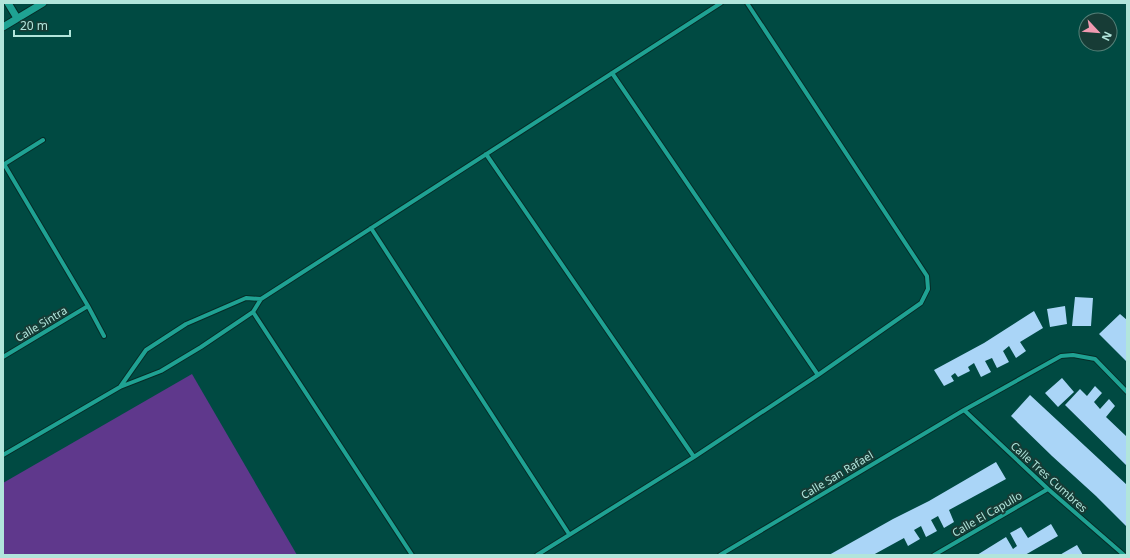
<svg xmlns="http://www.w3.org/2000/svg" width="1130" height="558" font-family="'Noto Sans',sans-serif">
	<rect width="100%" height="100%" fill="#004a42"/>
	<path fill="#5f388c" d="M192 374 297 555H3V483Z"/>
	<path fill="#aad5f7" d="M1075 297 1093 298 1091 326H1072Z
		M1065 306 1067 324 1050 327 1047 309Z
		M1034 311 1043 328 1020 342 1026 351 1016 358 1009 346 1003 351 1009 362 997 368 992 358 985 361 991 372 981 377 974 363 968 367 970 371 958 377 955 373 951 376 954 381 944 386 934 370 984 343Z
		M1120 314 1127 320V362L1099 334Z
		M1062 378 1074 392 1058 407 1045 393Z
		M1095 386 1102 393 1094 402 1100 409 1109 399 1115 406 1106 417 1126 436 1127 435V466L1065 405 1080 389 1087 396Z
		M1030 395 1127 485V527L1096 496 1052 456 1011 416Z
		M996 462 1006 479 949 510 954 522 944 528 938 516 931 520 937 531 926 537 921 526 914 530 920 539 908 546 904 538 873 555H829L893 519 929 501Z
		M1051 524 1058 536 1025 555H977L1006 537 1013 549 1017 546 1010 533 1021 527 1028 538Z
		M1077 545 1083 555H1060L1063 553Z"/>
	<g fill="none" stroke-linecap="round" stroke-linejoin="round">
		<g stroke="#052c27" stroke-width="6">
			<path id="minor" d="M612 73 818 375
				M486 154 694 457
				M4 164 88 306 104 336
				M3 165 43 140
				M371 228 569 534
				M253 312 412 555
				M3 357 88 306
				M120 387 146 350 186 324 246 298 261 299
				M964 410 1048 489 1124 555
				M3 455 120 387 161 371 201 347 253 312 261 299 721 3
				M537 555 694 457 818 375 921 303 928 289 927 276 747 3
				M720 555 964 410 1061 356 1073 355 1095 359 1127 392
				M934 555 1048 489"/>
		</g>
		<g stroke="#052c27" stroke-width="9">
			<path id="tertiary" d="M8 3 17 18
				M3 27 43 3"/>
		</g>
		<use href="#minor" stroke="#1fa293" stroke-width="4"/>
		<use href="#tertiary" stroke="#1fa293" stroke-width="7"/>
	</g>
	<g text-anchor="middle" stroke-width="4" stroke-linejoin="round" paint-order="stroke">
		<g font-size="11" fill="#b1e5db" stroke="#173c36">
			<text transform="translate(41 324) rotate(-31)" y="4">Calle Sintra</text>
			<text transform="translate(837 475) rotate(-31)" y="4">Calle San Rafael</text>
			<text transform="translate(1049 477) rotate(42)" y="4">Calle Tres Cumbres</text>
			<text transform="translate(987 514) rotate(-30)" y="4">Calle El Capullo</text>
		</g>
	</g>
	<rect width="1130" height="558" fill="none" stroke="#b1e5db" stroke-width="8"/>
	<g transform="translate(1098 32) rotate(116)"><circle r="19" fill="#173c36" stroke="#558078"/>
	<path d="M0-3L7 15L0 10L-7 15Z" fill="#f19ab1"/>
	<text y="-6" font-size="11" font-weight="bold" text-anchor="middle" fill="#b1e5db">N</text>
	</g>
	<path d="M14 30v6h56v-6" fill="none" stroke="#b1e5db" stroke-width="2"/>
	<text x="20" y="30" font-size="12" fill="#b1e5db" stroke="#173c36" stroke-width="3" paint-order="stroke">20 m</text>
</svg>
